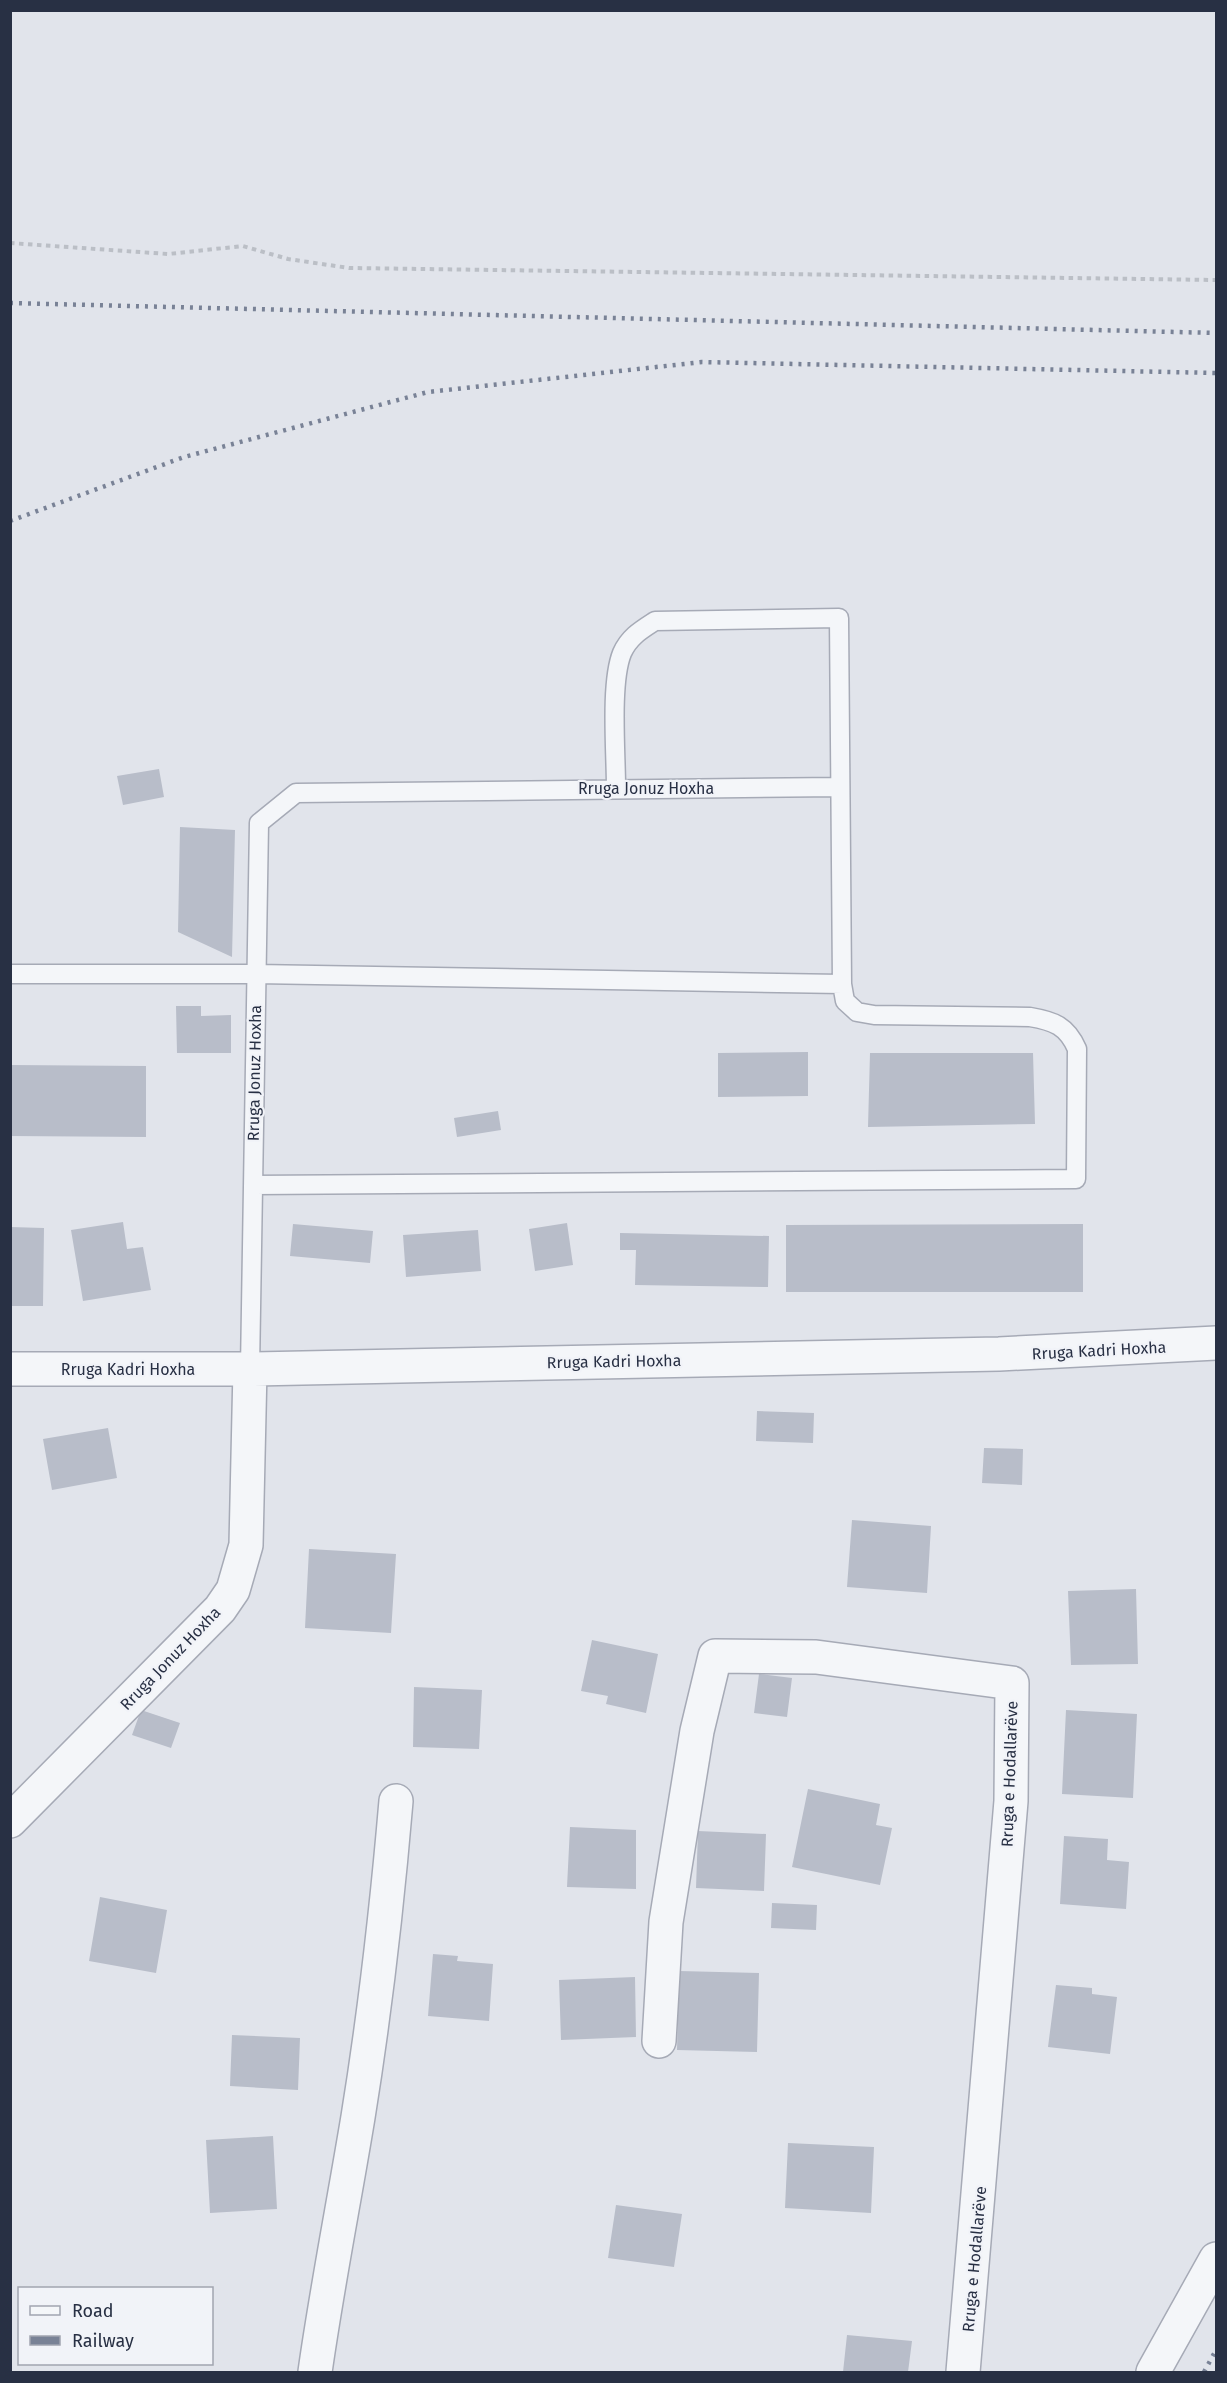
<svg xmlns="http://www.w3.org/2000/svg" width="1227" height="2383" font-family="'Fira Sans',sans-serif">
	<rect width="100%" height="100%" fill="#e1e4eb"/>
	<path fill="#b8bdc9" d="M159 769 164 797 123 805 117 776Z
		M180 827 235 830 232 957 178 932Z
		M176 1006H201V1016L231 1015V1053H177Z
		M808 1052V1096L718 1097V1053Z
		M870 1053H1033L1035 1124 868 1127Z
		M10 1065 146 1066V1137L10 1136Z
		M498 1111 501 1130 457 1137 454 1118Z
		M123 1222 127 1249 143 1247 151 1290 83 1301 71 1230Z
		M567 1223 573 1265 535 1271 529 1229Z
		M293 1224 373 1231 370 1263 290 1256Z
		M1083 1224V1292H786V1225Z
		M10 1227 44 1228 43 1306H10Z
		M478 1230 481 1271 406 1277 403 1235Z
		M620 1233 769 1236 768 1287 635 1285 636 1250H620Z
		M757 1411 814 1413 813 1443 756 1441Z
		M108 1428 117 1478 52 1490 43 1439Z
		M984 1448 1023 1449 1022 1485 982 1483Z
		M852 1520 931 1526 927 1593 847 1587Z
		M309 1549 396 1554 391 1633 305 1628Z
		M1136 1589 1138 1664 1071 1665 1068 1591Z
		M592 1640 658 1654 646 1713 606 1704 608 1696 581 1691Z
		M759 1674 792 1678 787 1717 754 1713Z
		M414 1687 482 1690 479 1749 413 1747Z
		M141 1710 180 1723 171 1748 132 1735Z
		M1066 1710 1137 1714 1133 1798 1062 1794Z
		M808 1789 880 1804 876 1825 892 1828 880 1885 792 1867Z
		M570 1827 636 1830V1889L567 1887Z
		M698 1831 766 1834 764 1891 696 1888Z
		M1064 1836 1108 1839 1107 1860 1129 1862 1126 1909 1060 1904Z
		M100 1897 167 1910 156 1973 89 1961Z
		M772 1903 817 1905 816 1930 771 1928Z
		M433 1954 458 1956 457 1961 493 1964 489 2021 428 2016Z
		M679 1971 759 1973 757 2052 677 2050Z
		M635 1977 636 2037 561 2040 559 1980Z
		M1056 1985 1092 1988V1994L1117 1997 1110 2054 1048 2047Z
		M232 2035 300 2038 298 2090 230 2086Z
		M273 2136 277 2209 210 2213 206 2140Z
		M788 2143 874 2147 871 2213 785 2208Z
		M616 2205 682 2214 674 2267 608 2258Z
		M847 2335 912 2341 908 2372H843Z"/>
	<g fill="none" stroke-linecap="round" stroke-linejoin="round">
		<g stroke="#a6aab6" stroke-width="21">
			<path id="service" d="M10 974H256L842 984
				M253 1185 1076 1179 1077 1049C1067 1026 1054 1021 1030 1017L874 1015 857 1012 845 1001 842 984 839 618 655 621C641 630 629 637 622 653 610 683 616 753 616 787
				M250 1369 259 823 296 793 839 787"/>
		</g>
		<g stroke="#a6aab6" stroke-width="36">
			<path id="minor" d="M10 1369H250L999 1354 1216 1343
				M10 1821 220 1609 233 1590 246 1545 250 1369
				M659 2041 666 1922 697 1731 715 1656 816 1657 1012 1683 1011 1801 963 2372
				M315 2372C327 2287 344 2202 358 2117 375 2012 387 1907 396 1801
				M1153 2372 1216 2259"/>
		</g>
		<path stroke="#bbbfc6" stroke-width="4" stroke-dasharray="4.5 4.5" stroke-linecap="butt" d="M10 243 168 254 243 246 288 259 349 268 1216 280"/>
		<use href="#service" stroke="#f4f6f9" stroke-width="18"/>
		<use href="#minor" stroke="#f4f6f9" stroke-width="33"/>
		<path stroke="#798296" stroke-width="4.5" stroke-dasharray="3 6" stroke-linecap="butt" d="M10 303 1216 333
			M10 521 184 457 428 392 702 362 1216 373
			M1204 2372 1216 2350"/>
	</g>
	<g text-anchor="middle" stroke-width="4.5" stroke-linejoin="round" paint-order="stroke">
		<g font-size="16" fill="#283044" stroke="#f1f3f8">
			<text x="646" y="794">Rruga Jonuz Hoxha</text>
			<text transform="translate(254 1073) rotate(-89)" y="6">Rruga Jonuz Hoxha</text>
			<text transform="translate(1099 1350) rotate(-3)" y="6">Rruga Kadri Hoxha</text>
			<text transform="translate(614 1361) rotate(-1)" y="6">Rruga Kadri Hoxha</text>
			<text x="128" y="1375">Rruga Kadri Hoxha</text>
			<text transform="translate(170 1658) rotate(-46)" y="6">Rruga Jonuz Hoxha</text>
			<text transform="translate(1009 1774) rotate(-88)" y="6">Rruga e Hodallarëve</text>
			<text transform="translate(974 2259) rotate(-85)" y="6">Rruga e Hodallarëve</text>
		</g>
	</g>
	<rect width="1227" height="2383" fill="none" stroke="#283044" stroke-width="24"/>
	<rect x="18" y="2287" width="195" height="78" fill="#f1f3f8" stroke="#a1a5b0" stroke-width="1.5"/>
	<rect x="30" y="2306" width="30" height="9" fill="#f4f6f9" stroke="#a1a5b0" stroke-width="1.5"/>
	<text x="72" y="2317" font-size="18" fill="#283044">Road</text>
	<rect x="30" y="2336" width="30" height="9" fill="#798296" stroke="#a1a5b0" stroke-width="1.5"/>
	<text x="72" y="2347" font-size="18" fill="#283044">Railway</text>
</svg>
